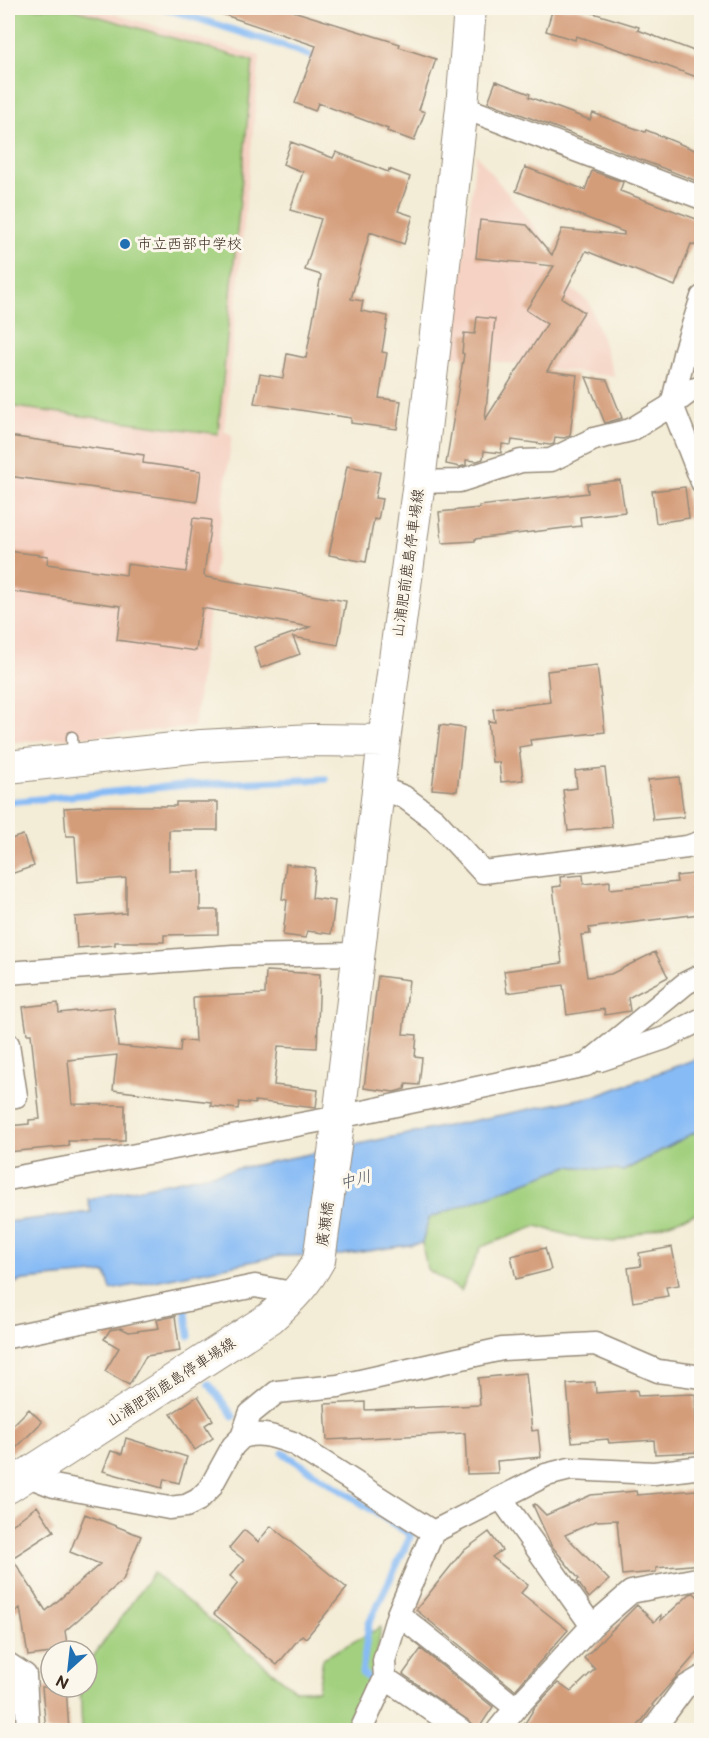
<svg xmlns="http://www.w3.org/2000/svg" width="709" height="1738" font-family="'Balsamiq Sans','Klee One',sans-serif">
	<rect width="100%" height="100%" fill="#fbf7ec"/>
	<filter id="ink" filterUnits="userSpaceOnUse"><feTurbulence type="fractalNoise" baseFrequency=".0167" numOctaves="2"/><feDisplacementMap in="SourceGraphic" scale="12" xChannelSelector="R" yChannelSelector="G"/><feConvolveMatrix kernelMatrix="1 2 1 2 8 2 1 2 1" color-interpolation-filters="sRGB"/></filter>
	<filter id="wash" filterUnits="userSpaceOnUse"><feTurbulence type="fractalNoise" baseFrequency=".008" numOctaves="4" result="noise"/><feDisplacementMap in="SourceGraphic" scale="24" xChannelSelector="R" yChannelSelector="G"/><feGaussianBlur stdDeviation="1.35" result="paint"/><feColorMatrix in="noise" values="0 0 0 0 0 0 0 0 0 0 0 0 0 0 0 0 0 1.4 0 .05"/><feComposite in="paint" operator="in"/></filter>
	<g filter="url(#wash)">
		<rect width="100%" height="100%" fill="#f3ecd6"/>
		<path fill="#f5d2c3" d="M8 8H92L260 56 224 431 232 435 194 727 8 743Z
			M476 154 546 241 543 267 589 302 615 377 452 356Z"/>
		<path fill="#a2d07e" stroke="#6e7d4e" stroke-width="1.5" d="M8 8H69L253 61 218 434 8 406Z
			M701 1131V1212L614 1242 578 1238 537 1226 481 1247 461 1291 427 1269 422 1243 429 1218 568 1166 624 1171 695 1132Z
			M153 1573 295 1690H318L323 1658 381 1627 374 1672 349 1730H82L80 1687H87V1665Z"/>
		<path fill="#87bbf5" stroke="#61728a" stroke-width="1.5" d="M701 1057V1131L695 1132 623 1171 568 1166 429 1218 422 1243 341 1255 279 1256 111 1290 106 1273 24 1280 8 1285V1222L91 1212 88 1199 599 1095Z"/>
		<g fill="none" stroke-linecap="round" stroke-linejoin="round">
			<path stroke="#87bbf5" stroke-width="7" d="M164 8 281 45 319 59
				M8 802 185 785 326 779
				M185 1307 189 1336
				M209 1384 233 1416
				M283 1453 411 1535 369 1623 362 1673 371 1680"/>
		</g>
		<g id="blocks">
			<path fill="#d49d7a" d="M214 8H294L293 11 400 44 399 47 436 59 419 110 425 112 414 141 387 131 388 129 318 103 315 111 295 103 316 46 213 11Z
				M553 8H577L639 27 638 30 702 54V79L642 57 576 36 575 40 546 31Z
				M496 81 530 94 529 97 590 120 593 113 645 132 646 130 702 153V183L488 102Z
				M291 142 333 158 336 152 388 172 389 169 410 177 398 211 413 216 404 244 370 232 351 299 363 301 361 311 388 316 382 352 387 353 379 398 401 401 397 429 351 423V418L254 403 260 374 283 378 287 354 306 358 321 275 305 270 321 219 290 210 303 172 283 164Z
				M525 167 585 190 592 171 623 182 620 191 702 221V248L691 244 675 286 586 251 562 298 584 312 547 371 577 375 570 436 564 438 555 437 554 444 550 445 512 440 511 445 502 444 501 453 484 451 483 459 477 461 466 460V465L460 467 446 464 464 354 462 353 464 333 475 334 477 317 495 319 485 420 547 324 526 310 554 266 476 258 480 220 527 225 552 255 562 229 624 235V232L516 191Z
				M586 377 607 380 622 418 605 423Z
				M8 436 144 455 143 463 201 471 197 502 8 476Z
				M347 466 380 472 375 498 382 499 378 520 374 519 366 562 329 555Z
				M620 480 625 512 580 517 581 526 475 539V541L442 543 439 512 480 508 479 506 588 493 587 484Z
				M685 487 689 518 656 523 652 491Z
				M193 518 211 520 204 575 206 577 346 601 338 645 293 637 300 654 261 668 254 647 310 627 202 608 196 651 117 640 121 606 8 591V551L48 556 47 564 126 575 127 564 186 572Z
				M597 665 605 732 530 740 531 745 519 747 523 780 501 782 499 762H492L488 721 495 722 493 709 550 702 547 671Z
				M440 725 464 728 457 791 432 789Z
				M605 768 612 827 568 831 563 790 577 788 575 771Z
				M679 777 684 817 653 820 648 780Z
				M176 802H218V830H169V871H200V910H218V934L164 935V942H115V945L77 948 75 917 126 913V878L78 882 75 836H66L64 808 100 806H176Z
				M23 835 34 866 8 875V840Z
				M286 864 315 868 312 898 335 901 331 934 307 931 306 938 283 935 287 900 282 899Z
				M694 874 699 914 589 928 590 934 581 935 587 977 611 974 655 952 668 977 628 998 630 1011 605 1015 604 1009 567 1015 563 985 507 993 504 971 562 963 553 887 561 886 560 877 583 875 584 884 610 881V889L677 882 676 876Z
				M266 971 320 974 317 1048 278 1046 274 1085 318 1090 316 1108 255 1101V1104L239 1102 238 1109 211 1106V1102L113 1090 117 1055 68 1060 72 1104 125 1105V1141H68L69 1146 8 1152V1126L29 1124V1120L40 1119 31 1034H27L23 1007 58 1003 59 1013 114 1007 118 1046 180 1052 181 1040 195 1042 193 997 265 994Z
				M378 976 409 980 403 1034 417 1035 415 1057 422 1058 419 1085 406 1084 405 1089 394 1092 364 1088Z
				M672 1247 679 1285 666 1287 668 1296 633 1302 628 1268 641 1266 639 1253Z
				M545 1248 551 1270 516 1279 511 1256Z
				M175 1316 180 1351 146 1356 129 1385 105 1371 119 1348 104 1339 110 1330 121 1328 129 1332 159 1328 157 1320Z
				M526 1373 532 1431 538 1430 541 1457 497 1461 498 1473 467 1474 465 1433 327 1440 325 1404 365 1402V1410L480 1405 478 1378Z
				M595 1382 596 1393 637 1390 638 1396 695 1394 696 1428 702 1427V1452L655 1454 654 1440 609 1443 608 1439 572 1442 567 1384Z
				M198 1396 213 1420 205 1425 213 1438 195 1450 171 1414Z
				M29 1409 42 1422 8 1456V1430Z
				M126 1438 187 1457 179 1483 164 1479 162 1488 103 1471 111 1451 122 1454Z
				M696 1490 702 1541V1564L656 1568V1572L622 1575 617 1520 596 1521 565 1535 609 1580 589 1598 577 1581 579 1579 551 1545 533 1505 535 1504 546 1515 591 1495 636 1491 637 1495Z
				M37 1506 54 1531 12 1558 46 1611 100 1564 70 1552 85 1514 141 1536 123 1580 65 1631 68 1650 51 1651V1653L28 1656 20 1608 8 1616V1528Z
				M271 1526 347 1588 306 1638 302 1635 277 1665 214 1614 238 1583 230 1576 244 1560 229 1548 244 1530 258 1542Z
				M489 1532 502 1550 492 1557 528 1585 521 1593 568 1630 515 1690 416 1610 462 1552Z
				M694 1593 702 1601V1647L652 1705 653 1706 634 1731H520L535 1707 558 1683 571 1692 595 1669 584 1658 637 1605 654 1622 661 1615V1620L690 1594Z
				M421 1649 493 1707 479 1728 403 1674Z
				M42 1687H66L69 1731H46Z"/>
		</g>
	</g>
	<g filter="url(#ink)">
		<use href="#blocks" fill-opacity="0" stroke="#978b7a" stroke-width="1.5"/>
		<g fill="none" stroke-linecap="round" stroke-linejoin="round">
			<g stroke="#978b7a" stroke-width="13">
				<path id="lane" d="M72 737 73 756"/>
			</g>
			<g stroke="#978b7a" stroke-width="25">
				<path id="street" d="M462 107 702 198
					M702 297 685 350 672 405 702 482
					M419 482 459 481 521 461 551 460 594 439 631 430 672 405 692 390 702 387
					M378 787 404 797 434 819 483 872 687 847 702 842
					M8 973 233 956 358 954
					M8 1044 16 1096 8 1097
					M600 1060 665 1038 702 1019
					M8 1179 339 1117 586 1065 686 983 702 975
					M8 1337 255 1286 297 1294
					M242 1437C260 1431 275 1437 293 1443L433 1532
					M26 1475 54 1486 169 1508 186 1506 198 1500 210 1488 233 1446 242 1437 250 1414 277 1392 338 1386 502 1349 595 1344 658 1371 702 1377
					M501 1498 592 1626
					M398 1614 516 1708
					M8 1664 25 1675 28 1730
					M385 1678 461 1730
					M361 1730 385 1678 384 1661 398 1614 433 1532 546 1475 570 1469 654 1473 702 1467
					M498 1730 516 1708 592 1626 631 1592 702 1578
					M653 1730 684 1688 702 1677"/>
			</g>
			<g stroke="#978b7a" stroke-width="34">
				<path id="secondary" d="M8 767 201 746 312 740 384 741
					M8 1487 270 1318C290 1300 306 1284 319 1260L339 1117 384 741 419 482 462 107 470 8"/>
			</g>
			<use href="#lane" stroke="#fff" stroke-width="10"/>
			<use href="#street" stroke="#fff" stroke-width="22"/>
			<use href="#secondary" stroke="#fff" stroke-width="32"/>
		</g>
	</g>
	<circle fill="#1f6fb2" stroke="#fbf7ec" stroke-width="2" cx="125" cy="244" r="6"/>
	<g text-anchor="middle" stroke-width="6" stroke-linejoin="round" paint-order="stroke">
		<g font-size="15" fill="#3b2a1e" stroke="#fbf7ec" text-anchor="start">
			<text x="137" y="249">市立西部中学校</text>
		</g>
		<g font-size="15" fill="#3b2a1e" stroke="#fbf7ec">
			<text transform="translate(408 563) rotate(-82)" y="5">山浦肥前鹿島停車場線</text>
			<text transform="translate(325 1224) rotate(-82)" y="5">廣瀬橋</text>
			<text transform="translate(171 1382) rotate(-33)" y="5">山浦肥前鹿島停車場線</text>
		</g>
		<g font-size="16" font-style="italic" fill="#52565e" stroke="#fbf7ec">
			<text transform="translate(355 1179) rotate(-14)" y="6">中川</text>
		</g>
	</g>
	<rect width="709" height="1738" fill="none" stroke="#fbf7ec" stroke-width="30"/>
	<g transform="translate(69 1669) rotate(207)"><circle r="28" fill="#fbf7ec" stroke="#aea59a" stroke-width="1.5"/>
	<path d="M0-4.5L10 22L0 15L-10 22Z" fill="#1f6fb2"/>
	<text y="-9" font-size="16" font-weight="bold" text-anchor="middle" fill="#3b2a1e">N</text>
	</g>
</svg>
